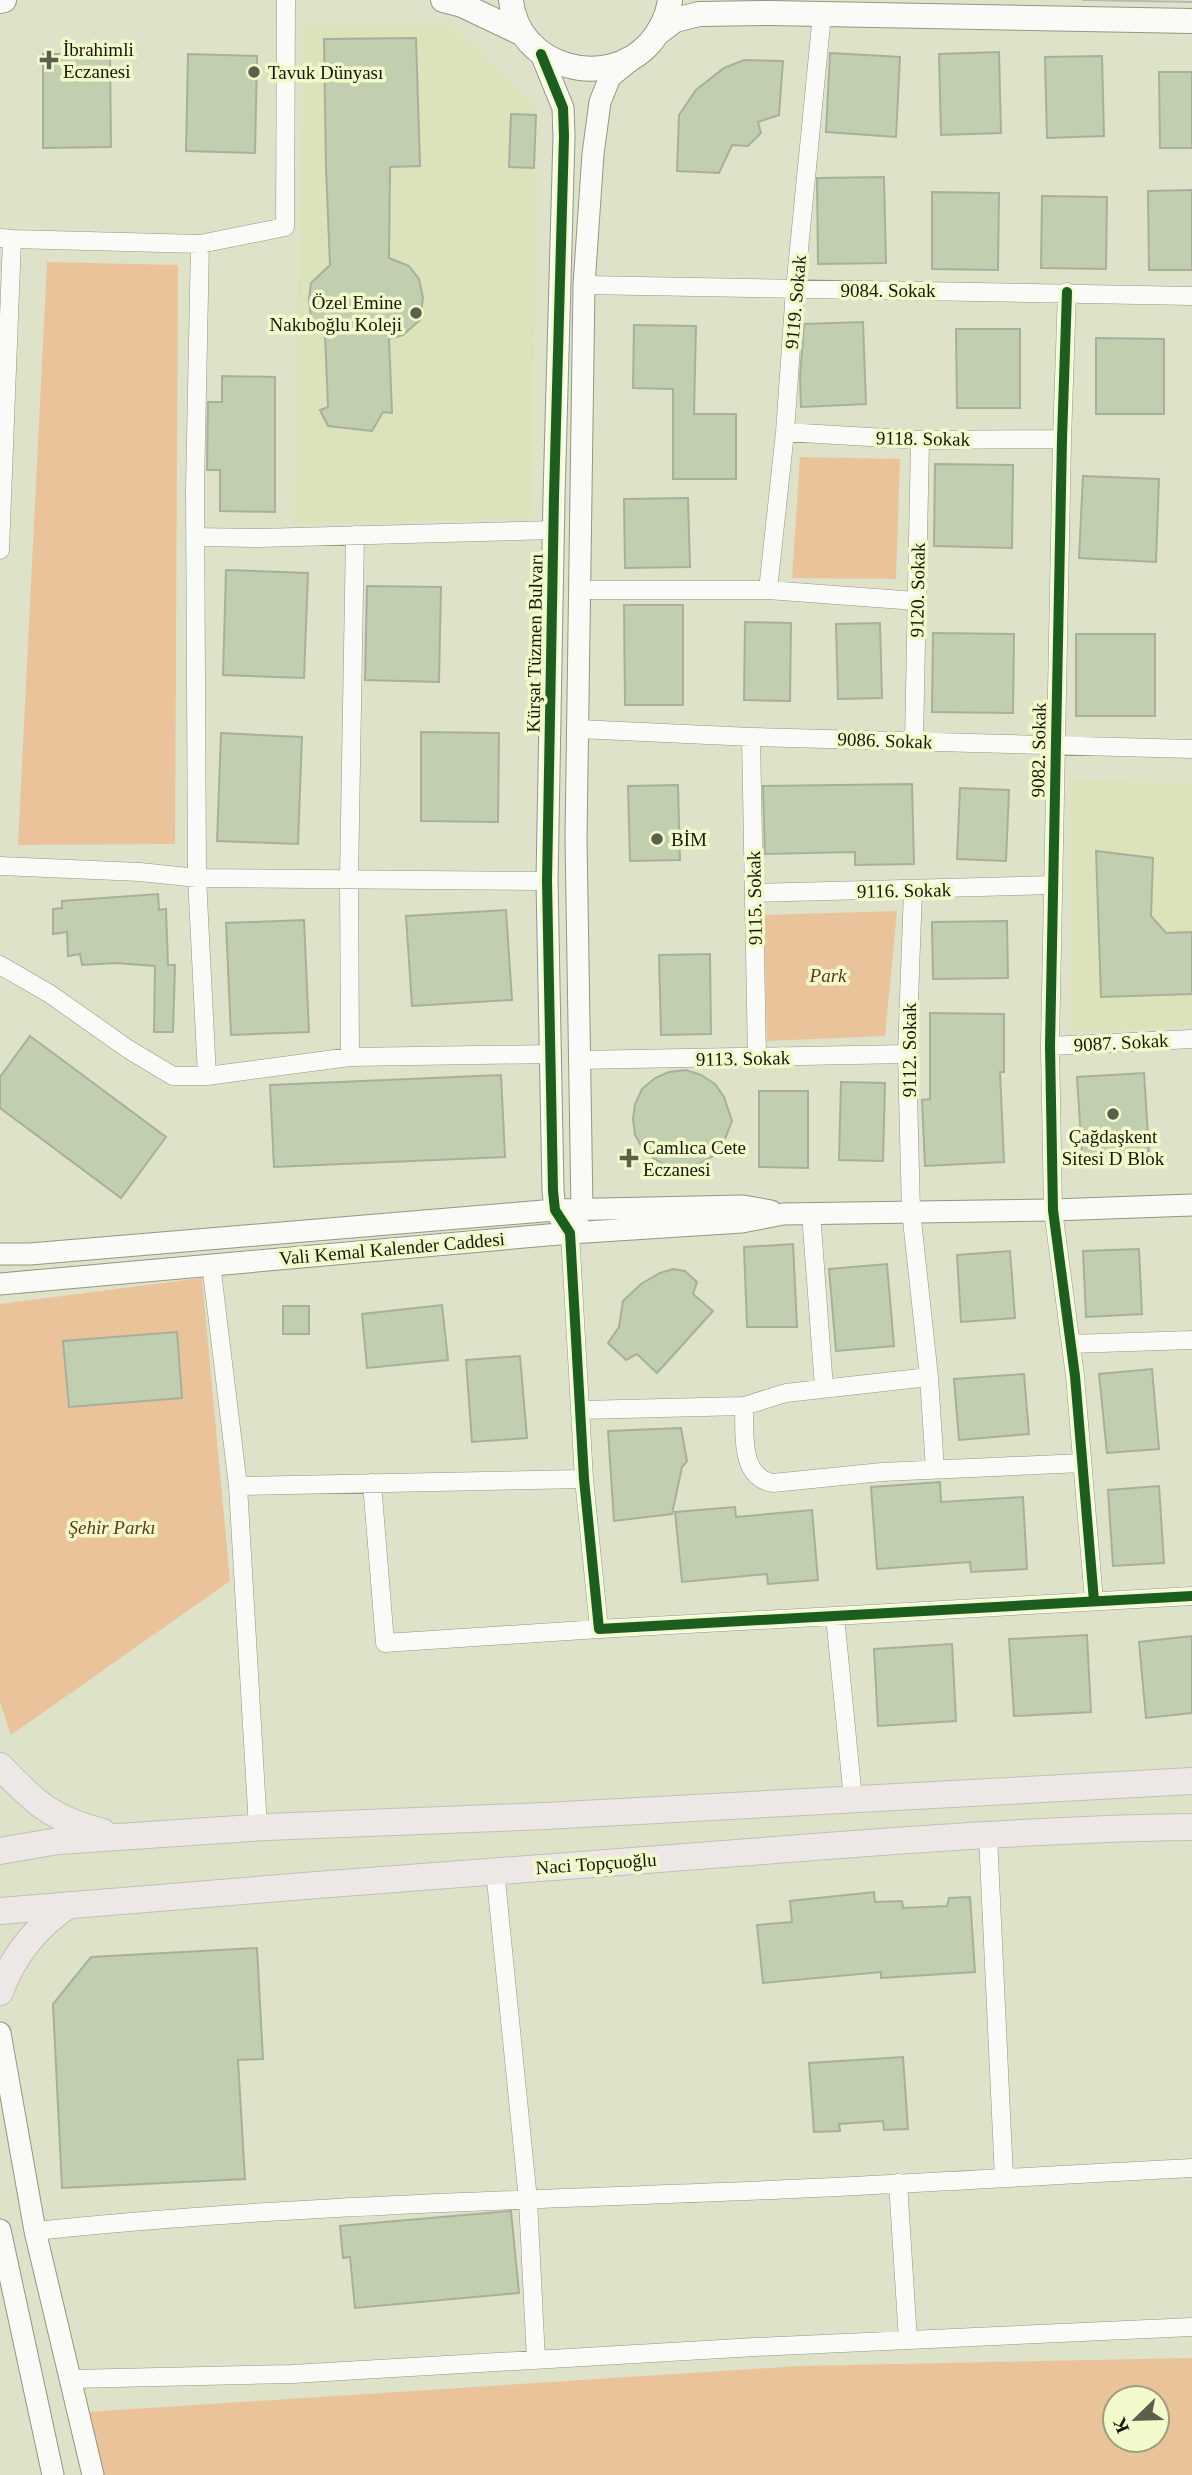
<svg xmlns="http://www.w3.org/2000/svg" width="1192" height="2475" font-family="Georgia,serif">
	<rect width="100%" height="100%" fill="#dde2c8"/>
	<path fill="#dce2b9" d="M304 24H448L535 108 532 518 294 523Z
		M1071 780 1192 784V1026L1072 1032Z"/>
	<path fill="#ebc39a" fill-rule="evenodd" d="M47 262 178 265 175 844 18 845Z
		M800 457 900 459 896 579 792 578Z
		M897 911 885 1036 767 1041 764 915Z
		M202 1278 230 1581 11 1735 0 1702V1304Z
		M1192 2358V2475H102L87 2412 800 2366ZM1115 2398H1157V2440H1115Z"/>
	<path fill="#c1ceb0" stroke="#a8af9c" stroke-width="2" d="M416 38 420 166 390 167 389 258 409 266 419 279 423 298 420 320 403 335 389 339 392 413 383 412 372 431 328 426 320 410 328 407 325 334 317 329 311 318 309 299 311 283 330 265 326 168 324 39Z
		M999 52 1001 133 941 135 939 54Z
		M830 53 900 57 896 137 826 132Z
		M43 54H110L111 147 43 148Z
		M188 54 257 56 255 153 186 151Z
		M1102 56 1104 136 1047 138 1045 57Z
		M744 60 783 61 779 115 758 122 761 133 748 146 732 145 719 173 677 171 679 115 696 90 724 68Z
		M1159 72H1192V148H1160Z
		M511 114 536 115 534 168 509 167Z
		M884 177 886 263 818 264 817 178Z
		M1192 190V270H1149L1148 191Z
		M932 192 999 193 998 270 932 269Z
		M1042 196 1107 197 1106 269 1041 268Z
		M863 322 866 404 801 407 800 377 804 324Z
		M634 325 696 326 694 414H736V479H673V389L633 388Z
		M956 329H1020V408H957Z
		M1096 338 1164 339V414H1096Z
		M222 376 275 377V512L220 511V470H207L208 402H222Z
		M935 464 1013 465 1012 548 934 546Z
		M1083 476 1159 479 1156 562 1079 558Z
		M688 498 690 567 625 568 624 499Z
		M226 570 308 573 304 678 223 675Z
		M367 586 441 587 439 682 365 680Z
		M624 605H683V705H625Z
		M745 622 791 623 790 701 744 700Z
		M880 623 882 698 838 699 836 624Z
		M933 633 1014 634 1013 713 932 712Z
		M1076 634H1155V716H1076Z
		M421 732 499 733 498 822 421 821Z
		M221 733 302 737 298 844 217 841Z
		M912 784 914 864 855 865V852L765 854 763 786Z
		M678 785 680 860 630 861 628 786Z
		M960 788 1009 790 1006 861 957 859Z
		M1096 851 1153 858 1151 916 1166 933 1192 932V994L1101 997Z
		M158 894 159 910 166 909 168 965H175L173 1032H154L155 966 115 963 82 965 80 954 68 956 67 932 53 934V909L62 908V901Z
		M506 910 512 1000 412 1006 406 916Z
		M304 920 309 1032 231 1035 226 923Z
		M1007 921 1008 978 933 979 932 922Z
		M710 954 711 1034 661 1035 659 955Z
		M930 1013 1004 1014V1072H1000L1004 1162 925 1166 922 1100 930 1099Z
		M30 1036 166 1137 121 1198 0 1108V1077Z
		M686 1070 701 1075 715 1084 724 1097 732 1121 723 1144 713 1156 699 1164 684 1167 668 1166 654 1159 643 1149 635 1135 633 1119 635 1104 642 1089 655 1078 669 1072Z
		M1144 1073 1149 1151 1082 1155 1077 1077Z
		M501 1075 505 1157 274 1167 270 1085Z
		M841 1082 885 1083 883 1161 839 1160Z
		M759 1091H808V1168L759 1167Z
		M793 1244 797 1327H747L744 1247Z
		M1139 1249 1142 1314 1086 1317 1083 1251Z
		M1010 1251 1015 1318 961 1322 957 1255Z
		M887 1264 894 1346 836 1351 829 1269Z
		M673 1269 685 1271 697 1282 693 1294 713 1311 657 1373 637 1354 626 1360 608 1343 619 1327 623 1301 641 1284 660 1273Z
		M442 1305 448 1360 367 1368 362 1314Z
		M283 1306H309V1334H283Z
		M177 1332 182 1398 69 1407 63 1341Z
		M520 1356 527 1438 472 1442 466 1360Z
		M1152 1369 1159 1449 1107 1453 1099 1374Z
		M1024 1374 1029 1434 959 1440 954 1379Z
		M681 1428 687 1461 682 1467 672 1514 614 1521 608 1431Z
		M940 1482 941 1502 1023 1497 1027 1569 971 1572 970 1562 877 1569 871 1487Z
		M1159 1486 1164 1563 1113 1566 1108 1490Z
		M735 1507 736 1517 812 1510 818 1580 768 1584 767 1574 682 1582 675 1512Z
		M1087 1635 1091 1712 1014 1716 1009 1639Z
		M1192 1636V1713L1146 1718 1139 1642Z
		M952 1644 956 1721 878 1726 874 1649Z
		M874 1892 875 1902 902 1901 903 1908 947 1906 949 1898 970 1897 975 1972 881 1978V1972L763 1983 757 1925 792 1922 790 1901Z
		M257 1948 263 2059 238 2060 245 2179 62 2188 53 2004 91 1957Z
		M903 2057 908 2129 884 2130 883 2121 839 2124 840 2131 814 2132 809 2063Z
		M511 2211 519 2293 355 2308 350 2257 343 2258 340 2226Z"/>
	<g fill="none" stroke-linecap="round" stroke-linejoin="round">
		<g stroke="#939783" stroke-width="19">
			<path id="minor" d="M12 239 200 244 285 227 286 0
				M200 244 195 488 197 878 207 1076
				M584 285 1192 296
				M1067 292 1062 439 1050 1046 1053 1210 1075 1376 1094 1601
				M785 432 920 440 1062 439
				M196 537 259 538 553 530
				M0 550 12 239 1 238
				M580 590H768L916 601
				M768 590 785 432 795 290 822 14
				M578 729 751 737 1192 749
				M751 737 757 1058
				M914 741 920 440
				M0 866 140 872 197 878 547 881
				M913 890 907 1054 911 1211 929 1377 935 1470
				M754 893 1053 885
				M0 965 50 994 128 1049 173 1076H207L350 1057 551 1054
				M1050 1046 1192 1039
				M350 1057 349 878 355 535
				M579 1060 907 1054
				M811 1213 824 1388
				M570 1233 584 1479 599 1629 1192 1596
				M211 1264 238 1486 258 1828
				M1071 1344 1192 1340
				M744 1406 786 1393 929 1377
				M581 1410 744 1406C745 1433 739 1477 773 1483L882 1472 1082 1463
				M372 1483 385 1643 599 1629
				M238 1486 584 1479
				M835 1616 853 1799
				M988 1836 1004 2178
				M495 1870 528 2200 536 2360
				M898 2183 908 2340
				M35 2231C263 2207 492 2201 721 2192 878 2186 1035 2176 1192 2168
				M72 2379 292 2374 755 2347 1192 2327"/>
		</g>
		<g stroke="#939783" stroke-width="23">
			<path id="tertiary" d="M541 54 563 108 564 136 554 496 547 881 553 1191 555 1210 570 1233 582 1210 576 838 584 285 593 154 600 102 610 77 631 60
				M0 1254H30L555 1210 743 1206 771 1211
				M0 1284 570 1233 742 1222 783 1214 1053 1210 1192 1205
				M0 2033 35 2231 93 2475
				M0 2230 53 2475"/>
		</g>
		<g stroke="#939783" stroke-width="26">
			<path id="secondary" d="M443 0 462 5 523 34
				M511 0C517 67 606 92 650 43 660 31 668 16 670 0
				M0 1 4 0
				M658 33 675 20 699 14 770 13 1192 21"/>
		</g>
		<g stroke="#c0c2b5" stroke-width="28">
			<path id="primary" d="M0 1766C35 1803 52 1819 103 1832
				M0 1851 58 1841 266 1827 545 1816 1192 1781
				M0 1911C241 1891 483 1871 724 1854 880 1842 1036 1829 1192 1827
				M0 1992C13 1956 37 1926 69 1905"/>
		</g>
		<use href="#minor" stroke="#fafbf7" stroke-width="18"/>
		<use href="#tertiary" stroke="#fafbf7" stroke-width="21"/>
		<use href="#secondary" stroke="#fafbf7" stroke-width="24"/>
		<use href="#primary" stroke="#ede7e6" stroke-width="26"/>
		<path stroke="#b8b9b2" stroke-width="2" d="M1083 0 1192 2"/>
		<g stroke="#f2f9ca" stroke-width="15">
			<path id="cycleway" d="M541 54 563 108 564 136 554 496 547 881 553 1191 555 1210 570 1233 584 1479 599 1629 1192 1596
				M1067 292 1062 439 1050 1046 1053 1210 1075 1376 1094 1601"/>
		</g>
		<use href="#cycleway" stroke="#1b5e20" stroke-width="10"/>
	</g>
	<g fill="#5c5f4b" stroke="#f2f9ca" stroke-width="2.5">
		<path d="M45.5 49.5h7v7h7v7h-7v7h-7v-7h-7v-7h7z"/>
		<circle cx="254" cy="72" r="7"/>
		<circle cx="416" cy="313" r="7"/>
		<circle cx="657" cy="839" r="7"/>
		<circle cx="1113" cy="1114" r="7"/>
		<path d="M625.5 1147.5h7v7h7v7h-7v7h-7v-7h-7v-7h7z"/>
	</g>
	<g text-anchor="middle" stroke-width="7" stroke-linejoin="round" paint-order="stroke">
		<g font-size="19" fill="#161807" stroke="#f2f9ca" text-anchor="start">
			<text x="63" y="56">İbrahimli<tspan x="63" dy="22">Eczanesi</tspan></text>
			<text x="268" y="79">Tavuk Dünyası</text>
			<text x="402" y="309" text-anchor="end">Özel Emine<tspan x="402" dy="22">Nakıboğlu Koleji</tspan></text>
			<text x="671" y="846">BİM</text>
			<text x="1113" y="1143" text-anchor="middle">Çağdaşkent<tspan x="1113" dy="22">Sitesi D Blok</tspan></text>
			<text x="643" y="1154">Camlıca Cete<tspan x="643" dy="22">Eczanesi</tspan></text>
		</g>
		<g font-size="19" fill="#161807" stroke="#f2f9ca">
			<text x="888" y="297">9084. Sokak</text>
			<text transform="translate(795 302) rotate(-85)" y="7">9119. Sokak</text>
			<text transform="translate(923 438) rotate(1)" y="7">9118. Sokak</text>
			<text transform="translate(917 590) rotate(-89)" y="7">9120. Sokak</text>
			<text transform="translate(534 643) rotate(-89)" y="7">Kürşat Tüzmen Bulvarı</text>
			<text transform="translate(885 740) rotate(2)" y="7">9086. Sokak</text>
			<text transform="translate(1038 750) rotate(-89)" y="7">9082. Sokak</text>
			<text transform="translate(904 890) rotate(-1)" y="7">9116. Sokak</text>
			<text transform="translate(754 898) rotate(-91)" y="7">9115. Sokak</text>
			<text transform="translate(1121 1042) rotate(-3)" y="7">9087. Sokak</text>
			<text transform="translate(909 1050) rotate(-90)" y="7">9112. Sokak</text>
			<text transform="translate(743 1058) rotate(-1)" y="7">9113. Sokak</text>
			<text transform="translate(392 1248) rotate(-5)" y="7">Vali Kemal Kalender Caddesi</text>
			<text transform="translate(596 1863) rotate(-4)" y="7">Naci Topçuoğlu</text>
		</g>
		<g font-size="19" font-style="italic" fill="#5f371b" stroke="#f2f9ca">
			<text x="828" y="982">Park</text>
			<text x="112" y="1534">Şehir Parkı</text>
		</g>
	</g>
	<g transform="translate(1136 2419) rotate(247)"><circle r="33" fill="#f2f9ca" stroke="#9a9f7c" stroke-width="2"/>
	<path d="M0-5L12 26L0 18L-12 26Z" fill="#5c5f4b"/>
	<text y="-10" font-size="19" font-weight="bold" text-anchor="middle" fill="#161807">K</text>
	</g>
</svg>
